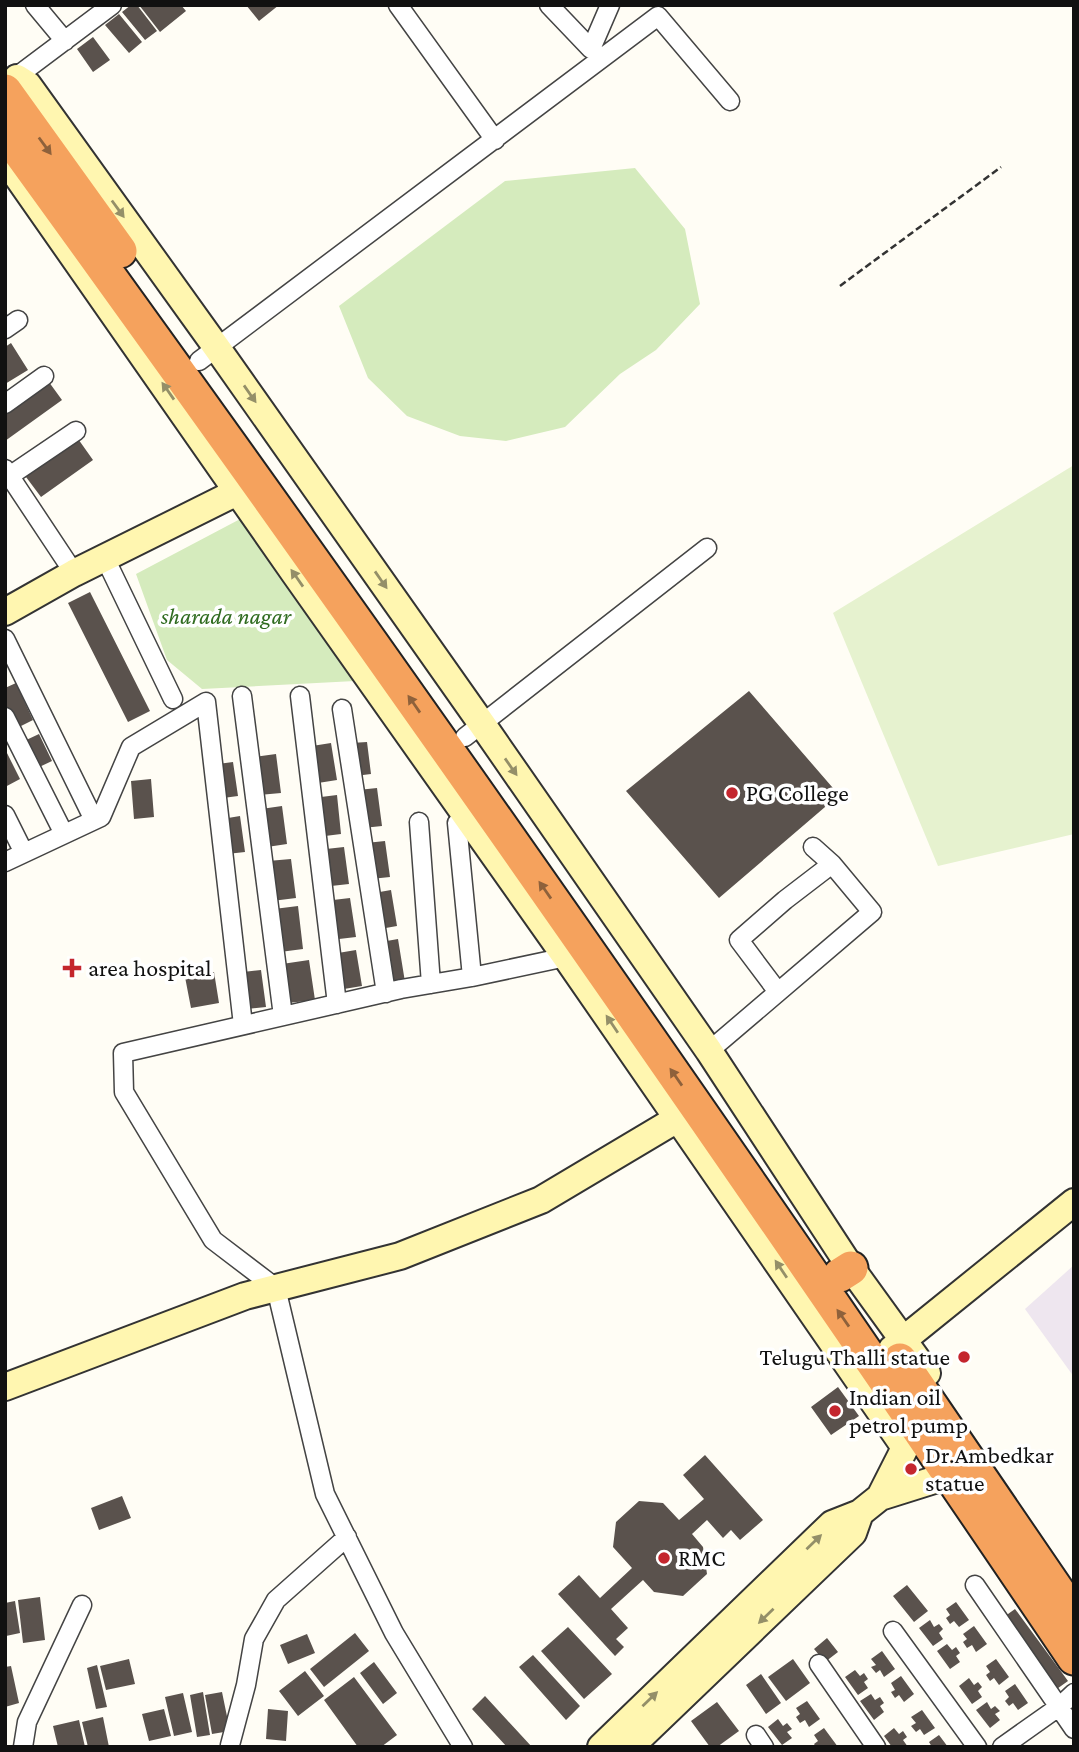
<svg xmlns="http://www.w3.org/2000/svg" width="1079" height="1752" font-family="'Crimson Pro',serif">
	<rect width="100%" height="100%" fill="#fffdf5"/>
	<path fill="#eee6ef" d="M1074 1265V1377L1025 1309Z"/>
	<path fill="#d5ebbd" d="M635 168 685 229 700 304 656 350 620 374 565 427 506 441 460 436 407 416 368 378 339 306 505 181Z
		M244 517 355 681 202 689 167 660 136 574Z"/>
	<path fill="#e6f2cf" d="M1074 465V834L938 866 833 613Z"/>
	<path fill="#5a524d" d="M131 5H137L157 31 145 40 122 12Z
		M139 5H181L186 11 160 32Z
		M246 5H279L259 21Z
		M119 14 142 42 129 53 105 25Z
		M93 37 110 60 93 72 77 49Z
		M11 343 28 370 5 384V347Z
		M46 378 62 400 5 441V407Z
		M76 436 93 460 41 497 23 473Z
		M90 592 150 711 128 722 68 603Z
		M16 683 33 720 15 729 5 708V688Z
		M749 691 839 795 719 898 626 791Z
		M39 734 52 761 35 769 22 742Z
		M367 742 371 774 355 776 351 743Z
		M331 743 337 780 318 783 312 746Z
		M5 749 20 779 5 787Z
		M276 754 281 793 259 795 254 757Z
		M233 762 238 796 223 798 218 764Z
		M151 779 154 817 134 819 131 781Z
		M377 788 382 826 363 828 358 790Z
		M337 795 341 834 325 836 321 797Z
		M282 806 287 844 267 847 261 809Z
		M240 816 245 852 227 854 222 819Z
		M385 841 390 877 371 879 366 843Z
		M344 847 349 884 331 886 326 849Z
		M291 859 296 898 272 901 268 861Z
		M391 890 397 926 380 929 374 893Z
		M350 898 356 937 339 939 333 900Z
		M298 906 303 949 280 952 274 909Z
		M398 939 405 982 389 985 381 942Z
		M356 950 362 986 344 989 338 953Z
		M309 960 315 1000 288 1003 282 964Z
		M261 970 266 1007 247 1009 243 972Z
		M214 972 219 1003 191 1008 185 977Z
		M838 1387 859 1416 831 1435 811 1407Z
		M705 1455 763 1520 740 1540 731 1530 723 1538 707 1520 692 1534 703 1547 707 1574 683 1596 654 1592 643 1580 611 1609 628 1628 616 1639 624 1647 615 1656 558 1594 579 1575 600 1598 632 1568 613 1547 616 1522 639 1501 663 1503 679 1520 704 1499 683 1475Z
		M122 1496 131 1518 99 1530 91 1508Z
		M907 1585 928 1611 914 1622 893 1596Z
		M40 1597 45 1640 23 1643 18 1600Z
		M15 1601 20 1633 6 1636 5 1603Z
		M956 1602 969 1620 959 1627 954 1621 950 1624 946 1618 950 1615 946 1609Z
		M1015 1609 1068 1681 1054 1691 1001 1619Z
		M930 1620 934 1627 939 1624 943 1629 939 1633 943 1639 933 1646 919 1628Z
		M974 1626 987 1644 976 1652 972 1645 967 1648 963 1642 967 1639 963 1634Z
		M568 1627 612 1674 584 1699 541 1651Z
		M355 1633 369 1651 324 1687 310 1669Z
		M307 1634 315 1653 288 1664 280 1645Z
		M827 1638 838 1652 825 1662 814 1649Z
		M947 1644 952 1650 956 1647 960 1653 956 1656 960 1662 950 1669 937 1651Z
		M882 1651 895 1669 884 1677 880 1670 876 1673 871 1667 876 1665 871 1659Z
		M533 1655 580 1706 566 1720 519 1667Z
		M129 1659 135 1684 106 1690 100 1666Z
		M793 1659 810 1683 786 1701 768 1677Z
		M996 1659 1009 1677 999 1685 994 1678 990 1681 986 1675 990 1672 986 1666Z
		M374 1662 397 1693 383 1704 360 1673Z
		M97 1665 107 1707 96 1709 87 1668Z
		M11 1666 19 1703 5 1707V1667Z
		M855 1670 860 1676 864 1673 868 1679 864 1682 868 1688 858 1695 845 1677Z
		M305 1671 324 1696 298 1716 279 1691Z
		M761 1674 781 1703 766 1714 746 1685Z
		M901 1676 914 1694 904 1702 899 1695 895 1698 891 1692 895 1690 891 1683Z
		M354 1677 397 1735 381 1747H358L324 1700Z
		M969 1678 974 1685 978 1682 982 1687 978 1691 982 1697 972 1704 959 1686Z
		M1015 1684 1028 1703 1018 1710 1013 1703 1009 1706 1005 1701 1009 1697 1005 1691Z
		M203 1692 210 1735 197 1737 190 1695Z
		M222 1692 230 1731 212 1734 205 1695Z
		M183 1693 192 1732 174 1736 165 1697Z
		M871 1694 875 1700 880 1697 884 1703 880 1706 884 1712 874 1720 860 1701Z
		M485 1696 532 1747H507L472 1709Z
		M807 1701 820 1719 809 1727 805 1720 800 1723 796 1717 800 1714 796 1708Z
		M717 1702 739 1731 717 1747H710L691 1721Z
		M987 1702 991 1709 995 1706 1000 1711 995 1714 1000 1720 990 1728 976 1710Z
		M164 1709 171 1736 149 1741 142 1714Z
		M268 1709 288 1711 286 1741 266 1739Z
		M922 1710 935 1728 924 1735 920 1729 916 1732 911 1726 916 1723 911 1717Z
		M103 1717 109 1747H88L82 1722Z
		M778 1719 783 1726 787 1723 792 1729 787 1732 792 1738 782 1745 768 1727Z
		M79 1720 85 1747H58L53 1726Z
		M824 1728 838 1747H816L814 1744 818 1741 814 1735Z
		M894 1728 899 1734 903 1731 907 1737 903 1740 908 1747H892L884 1736Z
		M939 1735 948 1747H932L929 1742Z"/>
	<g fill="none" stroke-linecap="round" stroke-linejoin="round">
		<g stroke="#444" stroke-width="21">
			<path id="street" d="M35 5 65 41
				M398 5 495 140
				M549 5 591 49 610 5
				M8 83 112 5
				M5 329 18 320
				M199 361 658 16 730 101
				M5 404 44 376
				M5 469 74 573
				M5 479 76 431
				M105 558 173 699
				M5 639 94 820
				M242 696 283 1016
				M300 696 337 1004
				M342 709 386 993
				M5 717 64 834
				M465 737 707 548
				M5 815 24 853
				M465 816 457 823 472 977
				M419 822 431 984
				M5 862 101 817 131 747 206 702 243 1025
				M778 992 739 940 785 900 832 864
				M709 1051 872 912 832 864 813 847
				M975 1585 1074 1729
				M893 1631 977 1747
				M819 1664 876 1747
				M756 1735 764 1747
				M230 1745 246 1685 254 1639 276 1600 347 1537
				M23 1747 27 1722 82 1605
				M463 1747 394 1633 325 1494 276 1288 213 1240 124 1092 123 1053 401 989 472 977 566 957
				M1002 1747 1060 1706 1074 1693"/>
		</g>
		<g stroke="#333" stroke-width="30">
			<path id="secondary" d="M17 78 28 85 217 348 482 724 709 1051 851 1268 927 1373
				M10 166 295 574 566 957 904 1446
				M5 612 74 573 237 492
				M892 1349 1074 1202
				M5 1387 245 1296 400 1256 541 1200 677 1119
				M880 1497 914 1430
				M601 1747 832 1524 860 1513 880 1497 950 1475 964 1466
				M630 1747 853 1533 860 1513"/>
		</g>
		<g stroke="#222" stroke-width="37">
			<path id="highway" d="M5 91 120 251
				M5 132C370 635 726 1143 1074 1658
				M840 1275 851 1268
				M900 1360 1074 1615"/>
		</g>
		<path stroke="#333" stroke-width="2.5" stroke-dasharray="7 3.5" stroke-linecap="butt" d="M840 286 1001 167"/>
		<use href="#street" stroke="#fff" stroke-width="18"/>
		<use href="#secondary" stroke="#fff6b0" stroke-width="26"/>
		<use href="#highway" stroke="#f5a25d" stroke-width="33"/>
	</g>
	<defs><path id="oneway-solid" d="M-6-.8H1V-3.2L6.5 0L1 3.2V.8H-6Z" transform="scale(1.75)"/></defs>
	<g fill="#8e613b">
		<use href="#oneway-solid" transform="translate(45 146) rotate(54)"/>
		<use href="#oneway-solid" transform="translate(414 704) rotate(-125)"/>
		<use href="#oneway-solid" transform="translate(545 890) rotate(-125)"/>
		<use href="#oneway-solid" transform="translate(676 1077) rotate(-125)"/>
		<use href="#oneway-solid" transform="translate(843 1318) rotate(-125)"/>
	</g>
	<g fill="#948f68">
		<use href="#oneway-solid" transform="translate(118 209) rotate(54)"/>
		<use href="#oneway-solid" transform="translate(168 391) rotate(-125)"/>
		<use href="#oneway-solid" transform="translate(250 394) rotate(55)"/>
		<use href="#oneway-solid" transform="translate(297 578) rotate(-125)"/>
		<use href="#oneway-solid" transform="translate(381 580) rotate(55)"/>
		<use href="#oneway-solid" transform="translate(511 767) rotate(55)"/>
		<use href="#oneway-solid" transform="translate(612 1024) rotate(-124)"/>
		<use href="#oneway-solid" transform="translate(781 1269) rotate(-124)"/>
		<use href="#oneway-solid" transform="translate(814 1542) rotate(-44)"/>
		<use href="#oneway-solid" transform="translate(766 1616) rotate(136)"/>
		<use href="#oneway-solid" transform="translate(650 1699) rotate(-44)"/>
	</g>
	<g fill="#c4262e" stroke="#fff" stroke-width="2.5">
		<circle cx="732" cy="793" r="7"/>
		<path d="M68.5 957.5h7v7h7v7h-7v7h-7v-7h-7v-7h7z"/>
		<circle cx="964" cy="1357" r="7"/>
		<circle cx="835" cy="1411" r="7"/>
		<circle cx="911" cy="1469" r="7"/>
		<circle cx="664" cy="1558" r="7"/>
	</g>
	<g text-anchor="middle" stroke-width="7" stroke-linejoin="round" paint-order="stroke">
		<g font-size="24" font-style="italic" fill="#2f6b1f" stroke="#fff">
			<text x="226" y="624">sharada nagar</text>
		</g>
		<g font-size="24" fill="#111" stroke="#fff" text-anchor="start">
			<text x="746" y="801">PG College</text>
			<text x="88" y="976">area hospital</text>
			<text x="950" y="1365" text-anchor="end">Telugu Thalli statue</text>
			<text x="849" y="1405">Indian oil<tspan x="849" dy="28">petrol pump</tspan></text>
			<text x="925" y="1463">Dr.Ambedkar<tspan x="925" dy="28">statue</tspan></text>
			<text x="678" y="1566">RMC</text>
		</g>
	</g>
	<rect width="1079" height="1752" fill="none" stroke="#111111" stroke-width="14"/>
</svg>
